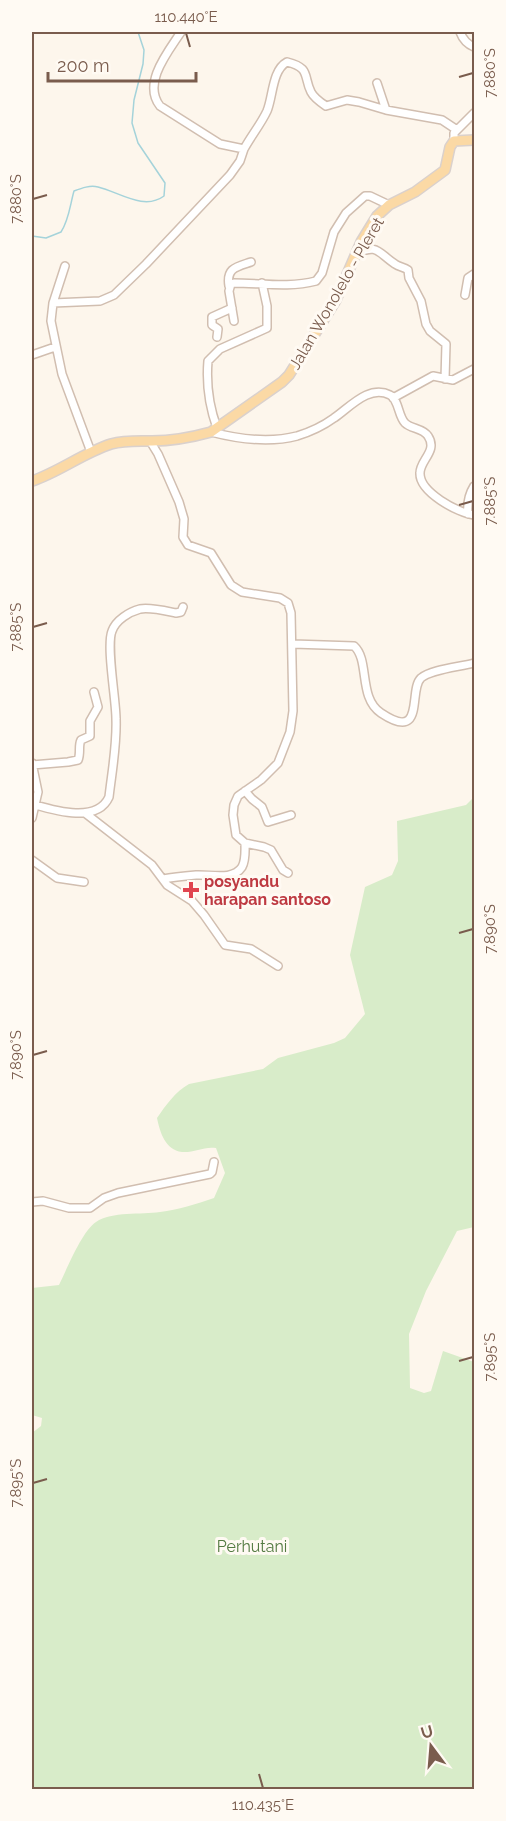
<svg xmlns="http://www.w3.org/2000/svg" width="506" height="1821" font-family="Raleway,sans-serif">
	<rect width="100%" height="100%" fill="#fdf6ec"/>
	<path fill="#d8ecc9" d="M474 797V1227L457 1231 426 1291 409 1334 410 1388 424 1393 431 1391 443 1351 474 1362V1789H32V1433L41 1426 42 1418 32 1415V1288L59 1285C67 1269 82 1231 96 1222 112 1211 141 1215 160 1212 178 1210 196 1204 214 1198L225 1173 216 1148C204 1146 194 1153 182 1152 165 1150 160 1132 157 1118 166 1105 175 1092 189 1084L263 1069 278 1058 334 1043 345 1038 365 1014 350 955 365 887 392 875 398 861 397 821 466 805Z"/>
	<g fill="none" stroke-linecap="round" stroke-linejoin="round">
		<path stroke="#a5d3da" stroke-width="1.5" d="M32 236 46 238 61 232C69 220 70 205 74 191 82 188 90 185 98 187 119 192 144 211 164 196L165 183 138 143 132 123 134 100 143 64 144 50 138 32"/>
		<g stroke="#d1beb0" stroke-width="10">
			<path id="minor" d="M181 32C168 52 142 83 160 106L220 144 244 149C251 136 261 124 267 111 273 97 272 70 287 62 311 68 303 76 311 92 314 98 320 102 326 106L347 100 359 102 386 110 442 120 457 130
				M460 32C463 40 467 44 474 47
				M377 83 386 110
				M454 141V133L474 113
				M356 254C378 243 378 253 395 264 399 267 404 267 408 270L409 278 421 301 426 324 430 331 446 344 445 379
				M229 286C226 268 236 267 251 262
				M465 295 468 278 474 274
				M53 303 65 266
				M234 321 229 291 231 284 234 283C262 283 288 288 316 281L322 273 334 232 346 213 365 196H370L389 205
				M217 337 218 329 212 325V317L232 308
				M32 355 55 347
				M393 398 433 376 453 380 474 369
				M217 428C209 406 206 385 208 361L220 349 267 328V306L262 283
				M211 432C238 439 270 443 297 436 310 432 323 426 334 418 349 408 369 384 390 395 399 400 398 416 405 423 411 429 423 428 428 436 438 451 420 460 420 473 419 492 458 513 474 515
				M150 441 158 454 179 502 184 519 183 537 188 545 211 553 231 585 242 592 280 598 288 603 291 613 293 711 290 732 278 763 261 780 238 796 234 805 233 815 236 835 245 843 264 847 271 850 283 870 288 873
				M91 452 62 374 51 321 53 303 100 301 114 295 146 264 230 175 240 161 244 149
				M468 514C467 504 469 494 474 486
				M293 644 354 646C370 660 358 698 381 713 426 743 408 690 421 678 432 669 460 667 474 663
				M32 763 38 792 32 818
				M32 765 68 762 78 760C81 753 78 746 81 740L90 736V721L98 707 94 692
				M245 791 252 799 262 807 268 822 291 815
				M32 804C53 810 97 824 109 797 112 771 117 745 116 719 116 699 106 646 112 631 116 620 129 612 140 609 150 607 166 611 176 613L181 612 183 607
				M85 813 152 865 167 885 192 901 204 915 225 945 251 949 278 966
				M32 860 57 878 84 882
				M163 879C174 877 185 876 196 875 210 874 233 881 242 867 246 860 245 850 245 843
				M32 1202 43 1201 69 1208H90L104 1198 118 1193 210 1174 212 1172 214 1162"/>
		</g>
		<g stroke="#dad1cd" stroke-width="12">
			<path id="major" d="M32 481C59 472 83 453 111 444 125 440 138 441 152 441 172 441 193 437 211 432L282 382 289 375 336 300 361 242 377 216 389 205 415 192 445 170 450 147 454 141 474 140"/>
		</g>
		<use href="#minor" stroke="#fff" stroke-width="7"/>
		<use href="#major" stroke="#fbd9a5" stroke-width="9"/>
	</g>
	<path fill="none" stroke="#7a5c4d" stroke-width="2" d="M186 33 190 47M459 77 473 73M33 199 47 195M459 505 473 501M33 627 47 623M459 933 473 929M33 1055 47 1051M459 1361 473 1357M33 1483 47 1479M259 1774 263 1788"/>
	<path fill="#e0444e" stroke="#fffaf3" stroke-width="2" d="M188 881h6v6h6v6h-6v6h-6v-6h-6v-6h6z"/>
	<g text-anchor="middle" stroke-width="6" stroke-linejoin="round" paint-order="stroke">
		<g font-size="16" fill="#7a5c4d" stroke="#fffaf3">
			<text transform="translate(336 293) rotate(-60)" y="6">Jalan Wonolelo - Pleret</text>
		</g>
		<g font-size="16" font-weight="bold" fill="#be3a42" stroke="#fffaf3" text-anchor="start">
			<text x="204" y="887">posyandu<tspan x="204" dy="18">harapan santoso</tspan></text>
		</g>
		<g font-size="16" fill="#537a41" stroke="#fffaf3">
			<text x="252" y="1552">Perhutani</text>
		</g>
	</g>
	<rect width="506" height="1821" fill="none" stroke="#fffaf3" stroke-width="66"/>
	<g transform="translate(431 1746) rotate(344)" stroke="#fffaf3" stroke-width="4.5" paint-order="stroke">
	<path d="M0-4.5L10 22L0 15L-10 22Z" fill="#7a5c4d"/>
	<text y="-9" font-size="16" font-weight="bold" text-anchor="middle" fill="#7a5c4d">U</text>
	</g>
	<path d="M48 72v9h148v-9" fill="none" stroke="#7a5c4d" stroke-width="3"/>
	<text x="57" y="72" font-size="18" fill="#7a5c4d" stroke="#fffaf3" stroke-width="4.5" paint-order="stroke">200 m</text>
	<rect x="33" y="33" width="440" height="1755" fill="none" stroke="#7a5c4d" stroke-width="2"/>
	<g font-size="15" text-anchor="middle" fill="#7a5c4d">
		<text x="186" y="22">110.440°E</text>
		<text transform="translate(490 73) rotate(-90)" y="5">7.880°S</text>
		<text transform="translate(16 199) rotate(-90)" y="5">7.880°S</text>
		<text transform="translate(490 501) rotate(-90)" y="5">7.885°S</text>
		<text transform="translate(16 627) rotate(-90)" y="5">7.885°S</text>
		<text transform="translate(490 929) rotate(-90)" y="5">7.890°S</text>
		<text transform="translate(16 1055) rotate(-90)" y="5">7.890°S</text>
		<text transform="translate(490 1357) rotate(-90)" y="5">7.895°S</text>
		<text transform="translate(16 1483) rotate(-90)" y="5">7.895°S</text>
		<text x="263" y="1810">110.435°E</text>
	</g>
</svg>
